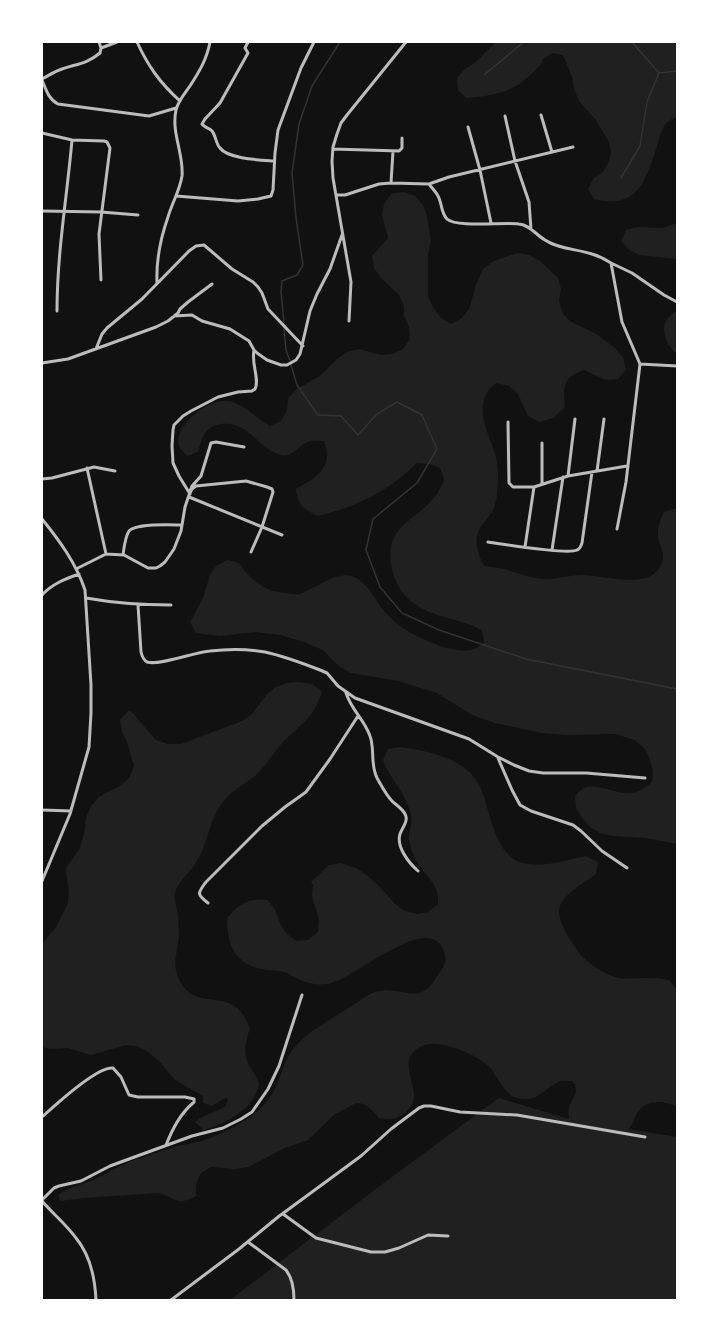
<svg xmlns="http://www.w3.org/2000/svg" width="719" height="1342" font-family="'Crimson Pro',serif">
	<rect width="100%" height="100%" fill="#111"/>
	<path fill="#202020" d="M496 42H677V117C674 118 671 119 669 121 662 126 660 136 658 143 647 177 639 211 594 199L588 189 594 178 603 172 609 161 611 151 608 140 595 119 579 101 574 89 572 77 563 55 552 53 542 60V63C517 91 502 95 466 98L458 90 457 78 465 69 476 62Z
		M403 192 415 196 423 205 427 216 431 241 428 254V296L433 307 440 317 451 324 462 318 469 309 476 285 483 269 494 261 505 257 518 253 529 255 540 261 558 278 561 289 559 301 563 314 571 322 595 333 615 348 623 357 626 370 618 379 606 380 584 370C563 377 563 386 565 407L553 418 539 422 528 416 518 394 509 386 496 383C493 386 488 390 486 394 474 420 498 445 498 471 498 483 498 500 493 510 489 517 484 522 480 528 473 540 478 555 484 566 491 567 498 568 505 569 517 573 530 578 543 579 556 580 569 575 582 575 603 575 647 590 660 567 668 552 657 546 658 532 658 525 661 519 664 512L677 508V844L646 838 612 836 600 833 590 827 582 818 576 808 575 796C578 793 581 789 585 788 590 785 598 787 603 788 625 794 634 798 652 782L653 770 649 757 644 748 635 740 615 734 567 735 542 733 495 723 472 715 437 693 398 681 351 673 340 667 323 650 304 642 280 635 256 632 220 636 196 633 190 622 203 598 210 575 216 566 227 560 239 563C250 580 264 591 285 593 290 593 295 595 300 594 316 589 339 568 356 578 372 587 375 602 387 614 392 619 397 625 403 628 418 638 457 656 474 649 478 648 481 644 484 642L482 630C460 618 432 618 412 602 401 594 395 582 392 569 382 526 416 522 437 494 439 490 443 484 444 480 444 477 441 471 440 468L429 464 417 463C389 491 356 507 318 516 303 509 298 505 296 489 317 477 334 467 324 441 320 441 315 440 311 441 300 443 294 457 282 455 256 449 251 421 221 424 205 426 202 438 198 452L187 456C185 453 180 449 179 446 173 426 207 400 225 401 243 401 256 419 270 426L281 421 287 410 288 398 297 389 320 376 337 359 347 352 359 349 381 355 392 354 403 349 410 339 409 327 404 316V306L399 295 381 278 374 268 372 256 388 238 382 215 384 204 391 194Z
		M677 223V259L640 255 629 250 621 241 626 230 638 227 662 228Z
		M677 311V354C666 346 659 327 669 317 671 314 675 312 677 311Z
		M299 682 312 684 322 691C315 716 304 722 286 739 275 750 267 765 255 776 246 783 236 788 228 796 208 817 211 837 197 861 192 871 177 882 175 893 173 898 178 911 178 917 179 926 179 936 178 944 176 957 173 964 178 977 191 1009 217 992 237 1008 243 1013 246 1020 250 1028 245 1043 242 1055 251 1069 254 1073 259 1080 259 1085 259 1086 257 1090 257 1091 249 1112 225 1123 204 1130L195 1122 200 1118 225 1107 228 1099 225 1098 212 1106 203 1103V1096L175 1080 159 1061 148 1052 137 1046 126 1045 91 1055 68 1048 50 1049 42 1047V944L56 927 68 903 69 891 67 879 66 868 80 848 85 830 86 818 91 806 99 797 121 785 130 777 134 765 127 742 122 732 120 720 128 711 132 712 148 731 156 740 168 744H181L242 721 252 714 267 694 276 687 287 683Z
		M400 747C426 751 463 757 478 783 491 806 492 855 523 863 545 868 565 860 586 856L598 862 596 874C584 883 566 892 560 906 554 918 575 949 584 958 591 965 602 972 612 976 624 981 645 977 658 978 662 979 666 980 670 981L677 990V1107C664 1100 646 1099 637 1113 633 1120 635 1123 628 1129L677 1137V1300H230L385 1182 499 1098 569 1119C569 1116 568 1112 569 1109 570 1098 581 1096 573 1081 568 1082 562 1080 558 1082 542 1090 538 1103 517 1098 504 1094 499 1079 491 1069 481 1056 441 1039 425 1045 397 1055 413 1076 414 1095 414 1107 403 1118 391 1119 387 1120 382 1118 379 1118 373 1111 366 1102 356 1103L335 1114 308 1140 285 1148 248 1167 235 1169 211 1167 201 1173 196 1184V1196C187 1201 180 1203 171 1198 166 1196 163 1194 158 1193L84 1198 60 1201 58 1195C68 1187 82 1185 93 1180 107 1174 120 1165 134 1160 148 1156 161 1151 174 1147 183 1144 192 1144 201 1141 212 1138 222 1133 232 1128 251 1118 267 1106 276 1087 281 1076 283 1064 289 1055 298 1040 315 1029 329 1020 336 1015 345 1011 352 1006 360 1001 366 995 375 992 401 984 418 1008 436 978 438 974 443 970 444 965 447 959 445 953 442 947 425 915 354 978 331 983 319 986 309 984 298 979 293 977 289 973 284 972 277 970 269 971 261 969 234 963 227 944 227 918 240 903 248 898 268 900L275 910 280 923 286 933 296 941 308 940 318 932 319 919 312 896 313 884 311 882 329 865 341 863 358 869 369 877 378 885 395 904 405 911 417 914 428 912 438 904C438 900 438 895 437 892 433 878 419 869 414 856 412 850 408 842 409 835 410 825 414 824 410 811 404 791 390 779 383 760L388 749Z"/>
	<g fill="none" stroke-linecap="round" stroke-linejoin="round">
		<path stroke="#333" stroke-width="1.5" d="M632 42 659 73 677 71
			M485 74 524 42
			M621 178 640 146 647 102 659 73
			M284 322 281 292 282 281 297 275 303 265 296 218 292 173 299 124 312 86 340 42
			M284 329 286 350 290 361
			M291 365 297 385 318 415 341 416 358 435 377 414 397 402 422 415 437 449 417 483 373 519 366 550 380 587 402 613 439 630 526 659 677 689"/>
		<path stroke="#bcbcbc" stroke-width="3" d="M99 42 101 48
			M137 42C148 66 160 83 180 101
			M248 42 245 48 248 53 220 103 205 119 202 124C205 128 209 128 212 131 216 136 216 144 220 148 228 159 261 160 274 161
			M101 48 117 42
			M42 79C48 76 55 71 62 69 76 64 87 64 100 53L101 48
			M42 80C46 89 48 99 58 104L149 116 176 108
			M541 115 552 152
			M505 116 515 161 529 202 531 229
			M468 127 480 170 491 223
			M42 133 72 140 104 141 107 142 110 148 99 234 101 280
			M333 149 399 151 402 148V138
			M391 183 393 151
			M429 184C432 188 436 192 438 196 442 203 441 213 447 219 457 228 503 222 519 224 530 225 536 235 545 240 558 249 577 249 592 254 599 256 605 259 611 263L622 322 640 364 626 482 617 529
			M336 195H345L379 184 391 183 429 184 449 177 573 147
			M176 196 238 201 258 199 271 196 273 190 275 153 278 130 301 68 314 42
			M42 211 101 212 138 215
			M611 263 632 273 664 295 677 302
			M157 283C156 261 161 237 168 217 172 203 180 190 182 176 184 154 171 133 176 110 178 101 185 93 190 86 199 72 207 59 210 42
			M57 311C57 253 67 197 72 140
			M174 316 192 315 202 321 230 329 249 341 254 350 257 353 267 360 281 365H287L296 360 300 354 310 311 317 294 330 269 342 235
			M349 321 351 282 333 178 332 161 333 147 337 134 341 123 347 115 406 42
			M96 349 102 334 107 328 142 299 189 251 196 246 204 245 232 269 253 282 258 287 262 293 268 309 303 346
			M42 363 68 359 156 327 168 321 178 313 180 309 188 302 212 284
			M640 364 677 366
			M508 422 509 483 513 487H534L568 476 627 466
			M87 468 106 554 124 555 148 568H156L160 566 165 562 174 549 181 531 185 507 189 495 192 489 196 486 246 481 267 487 272 489 273 492 262 527 251 552
			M597 471 604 419
			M568 476 575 419
			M42 479 52 478 94 467 115 471
			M542 483V443
			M190 491 192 486 201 476 211 443 216 442 244 447
			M190 494 179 476 173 463 172 446 173 430 174 425 183 416 191 411 218 397 238 392 252 391 255 389C260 379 251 365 254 350
			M189 497 282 535
			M42 519C59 540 76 563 85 590L91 685V713L89 747 70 814 42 881
			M488 542C502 544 568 555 577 550 580 549 581 546 582 543L592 472
			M525 547 534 487
			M552 550 563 477
			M123 555C124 548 125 537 129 531 136 523 172 525 182 525
			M76 569 106 554
			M42 595C52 584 65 579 79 574
			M86 598C114 603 143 605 171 605
			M138 605 141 652C142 656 143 660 147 662 159 666 195 652 210 651 227 649 248 649 265 652 284 656 302 663 320 670L327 673 338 686 355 698 469 739 498 757 514 765 529 771 543 773H586L645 778
			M346 693C352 711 364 719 370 736 375 749 370 764 377 778 381 785 386 795 392 801 396 805 402 808 405 814 409 821 402 828 400 834 396 847 409 863 418 871
			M498 758 512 790 520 805 531 811 573 825 581 831 602 851 627 868
			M42 810 71 811
			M208 903C196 894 198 893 206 882L262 826 285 807 306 792 330 759 358 716
			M42 1117C54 1106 98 1066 113 1068L121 1077 129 1095 138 1097H185L194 1099V1102C180 1114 173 1128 166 1145
			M42 1200 54 1188 59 1186 81 1181 110 1166 129 1159 192 1136 223 1128 241 1119 252 1112 268 1089 279 1066 302 995
			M42 1201C53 1214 66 1224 76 1238 90 1255 95 1278 96 1300
			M283 1214 316 1238 371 1252H385L399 1248 428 1235 448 1236
			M248 1242 286 1270C293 1279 294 1289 294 1300
			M171 1300 239 1249 278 1217 361 1156 391 1129 419 1108 424 1106H431L460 1112 517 1115 645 1137"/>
	</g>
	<rect width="719" height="1342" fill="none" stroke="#ffffff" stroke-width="86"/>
</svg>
